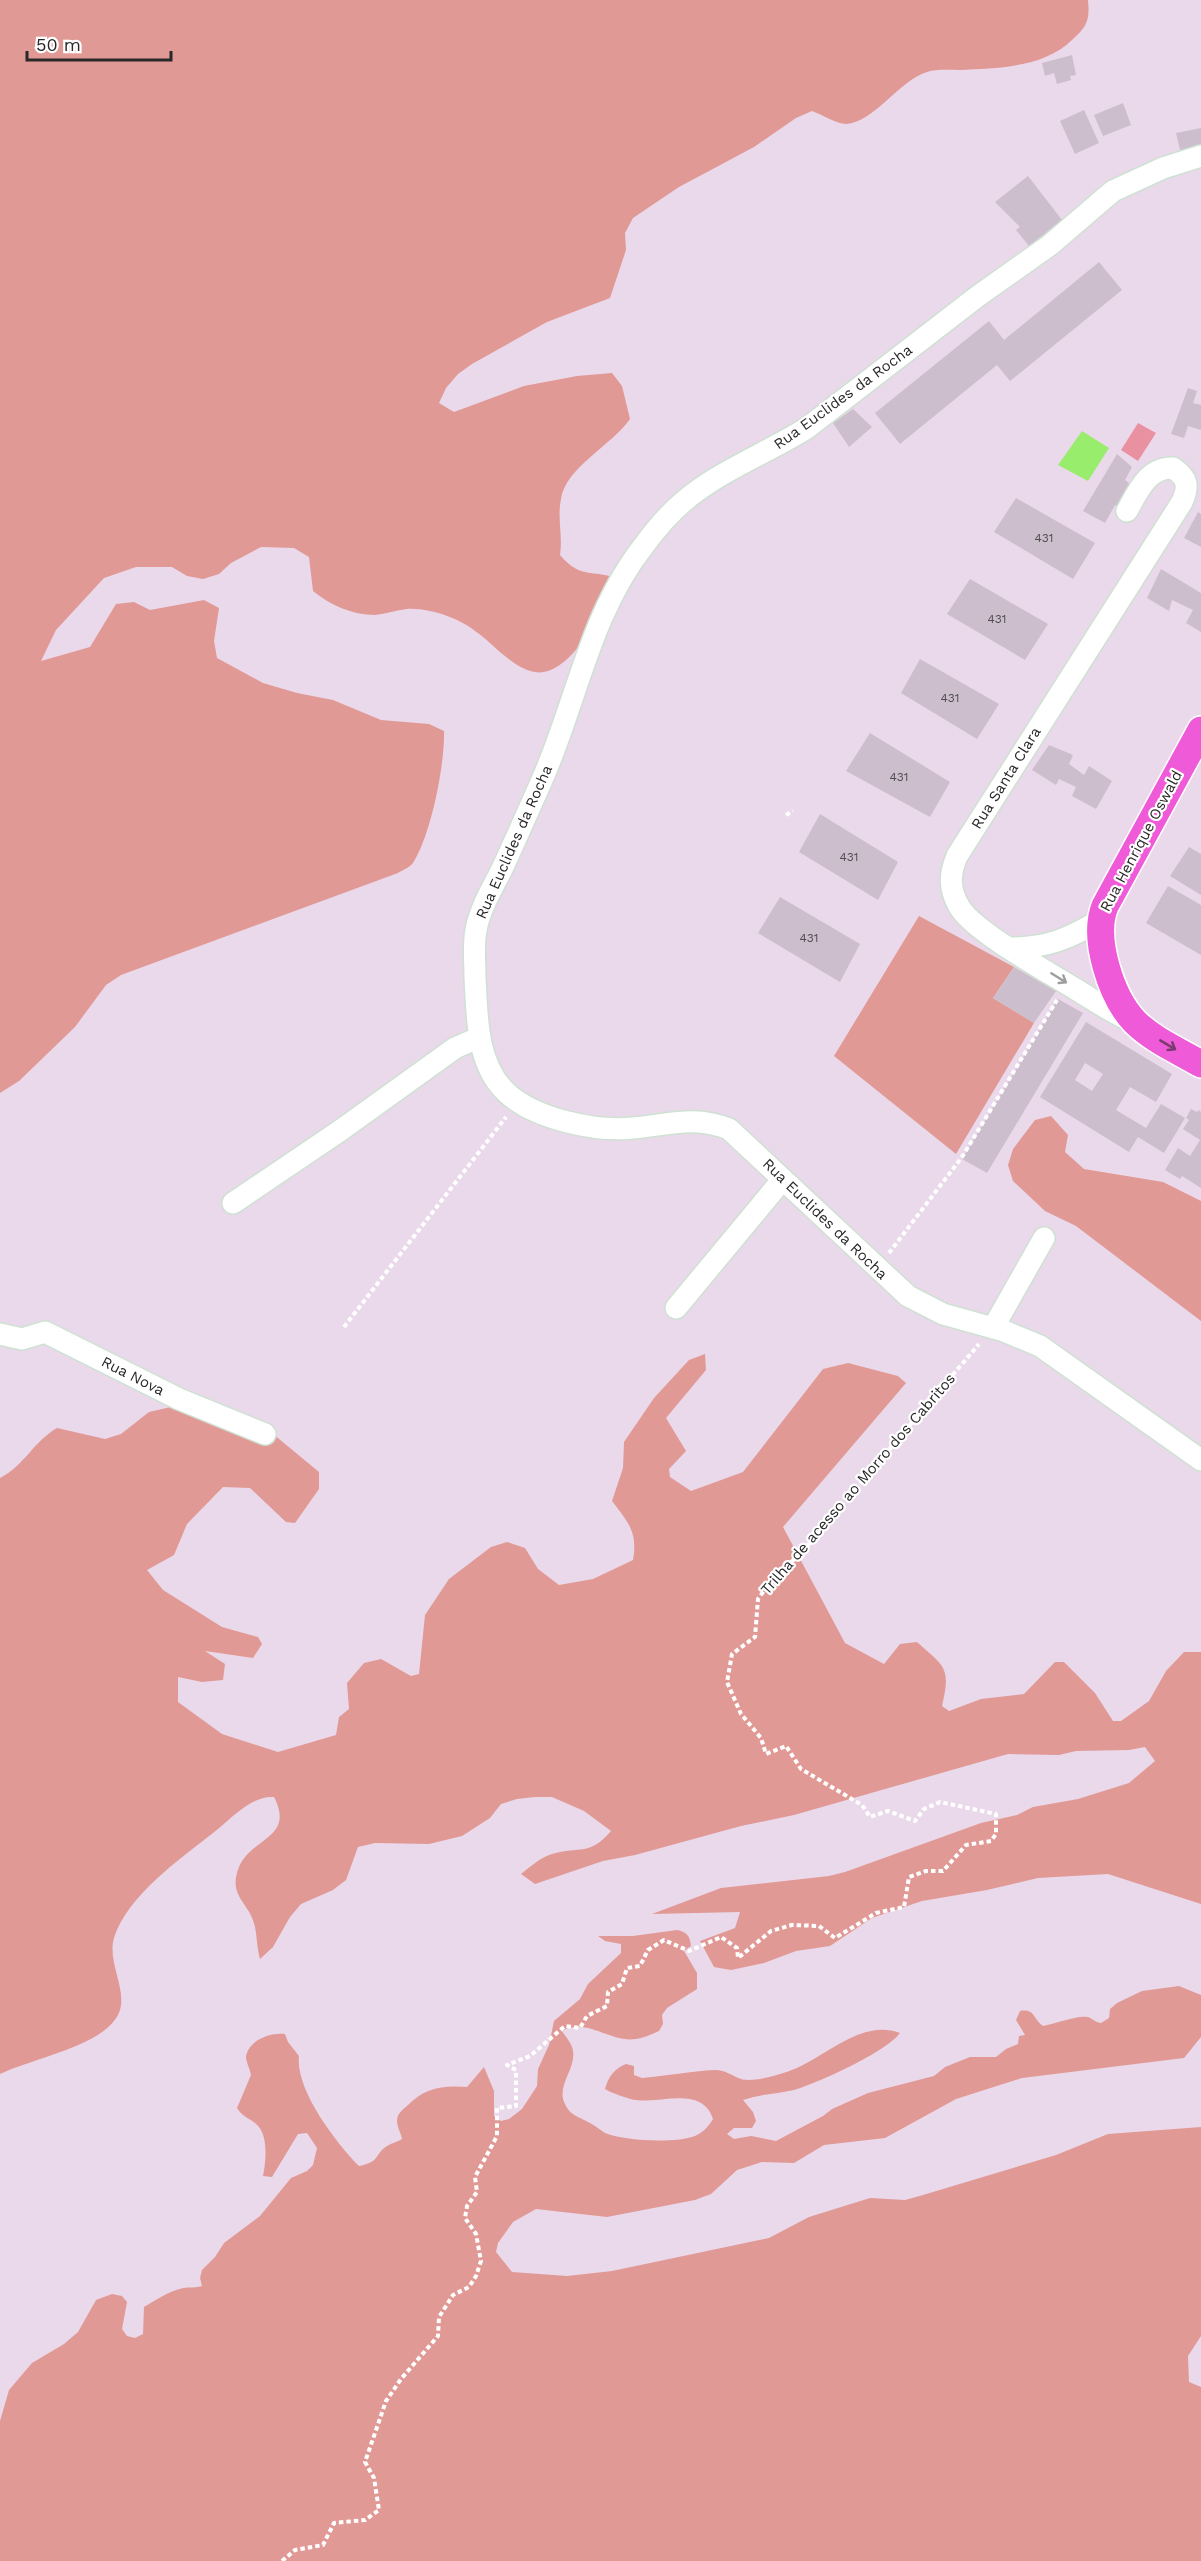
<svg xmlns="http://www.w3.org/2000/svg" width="1201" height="2561" font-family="'Work Sans',sans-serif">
	<rect width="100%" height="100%" fill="#ead9ea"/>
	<path fill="#e19995" d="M0 0H1088C1090 20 1087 27 1072 40 1043 68 998 68 959 70 949 70 936 69 927 72 898 81 875 122 846 124 837 124 821 114 812 111L796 118 754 147 679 187 633 218 625 233 626 250 610 298 547 322 472 364 458 374 446 388 439 403 454 412 524 386 577 376 612 373 622 386 630 419C611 446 566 467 561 499 557 518 563 536 560 555 582 581 594 568 621 580 604 606 578 662 548 671 521 680 495 644 475 631 468 625 456 619 447 616 437 612 418 608 407 609 396 610 386 614 375 615 352 615 330 605 313 591L309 557 294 548 261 547 231 563 219 574 203 579 187 576 172 567H136L104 578 56 630 41 661 90 647 116 604 134 602 150 610 204 600 219 608 214 641 217 658 263 683 297 693 333 700 381 720 429 724 444 731C445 764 431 835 413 863 410 867 403 870 398 873L121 975 106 985 75 1027 19 1081 0 1093Z
		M919 916 1014 967 993 998 1034 1023 956 1154 834 1056Z
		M1051 1116 1068 1135 1065 1152 1084 1169 1163 1182 1201 1201V1321L1076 1226 1045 1211 1013 1181 1008 1165 1013 1149 1035 1120Z
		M705 1354 706 1370 666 1418 686 1451 669 1469 670 1477 691 1491 743 1472 823 1369 848 1363 898 1376 906 1383 783 1527 845 1643 884 1664 900 1644 917 1642C945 1667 951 1667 942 1706L949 1711 981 1699 1024 1694 1055 1662H1064L1095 1693 1113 1721H1121L1149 1701 1166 1671 1184 1652H1201V1904L1108 1874 1038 1878 987 1890 922 1901 872 1918 830 1946 796 1951 764 1963 731 1970 714 1967 700 1941 735 1928 740 1912 652 1914 721 1888 829 1876 845 1872 981 1823 1017 1815 1033 1807 1078 1799 1129 1783 1155 1761 1145 1747 1129 1750 1076 1751 1059 1755 1008 1754 794 1815 741 1826 635 1855 603 1861 535 1884 521 1874C530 1867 541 1857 552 1854 580 1846 590 1856 611 1831L584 1811 552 1797H535L517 1799 501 1804 490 1818 462 1836 429 1844 375 1843 358 1847 346 1880 333 1890 301 1904 290 1917 273 1947 260 1959C257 1948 257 1937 255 1927 250 1902 227 1897 239 1867 252 1837 295 1838 274 1797 251 1795 230 1820 213 1833 180 1859 127 1896 114 1938 106 1966 134 1997 114 2021 94 2047 32 2059 0 2074V1478C24 1466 34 1441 57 1428L105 1439 121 1434 149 1412 175 1406 273 1434 319 1472V1489L295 1523 286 1522 250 1488 223 1487 187 1524 174 1555 147 1570 163 1590 222 1627 258 1637 262 1644 253 1658 205 1651 225 1664 223 1680 202 1682 178 1677V1702L222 1734 278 1752 336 1735 339 1717 349 1709 347 1683 364 1663 381 1659 411 1676 419 1674 425 1615 449 1579 491 1547 507 1542 525 1548 538 1569 559 1585 593 1579 633 1560C638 1532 628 1522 612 1501L623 1468 624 1442 654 1398 689 1360Z
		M677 1930C687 1932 690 1936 691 1946L684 1951 697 1973V1989L667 2008 662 2015 663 2024 659 2031C652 2034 644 2038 636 2039 610 2043 586 2017 562 2031 565 2036 570 2041 572 2047 579 2067 555 2085 565 2104 570 2116 580 2117 590 2123 596 2126 600 2130 605 2133 625 2141 672 2143 692 2137 702 2134 708 2127 713 2119 702 2085 660 2104 636 2100 631 2100 609 2092 605 2089 608 2077 615 2068 626 2064L634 2066V2075L642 2078C667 2076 691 2071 715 2070 726 2070 732 2076 741 2079 755 2083 786 2073 799 2067 829 2053 864 2019 900 2033 886 2052 818 2083 794 2090 777 2094 760 2094 743 2100L753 2112 756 2121 752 2128H734L727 2134 734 2139 751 2136 776 2141 823 2116 832 2109 868 2093 934 2076 945 2067 970 2057H996L1006 2049 1018 2044 1019 2036 1025 2035 1016 2020 1020 2011C1035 2008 1033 2019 1043 2026 1055 2024 1077 2015 1088 2017 1093 2019 1095 2022 1101 2023L1109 2018 1110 2009 1117 2003 1142 1991 1179 1986 1201 1995V2037L1184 2058 1022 2078 956 2099 885 2138 824 2145 794 2163 762 2162 737 2170 711 2194 695 2200 607 2217 536 2209 513 2222 498 2243 496 2252 512 2272 567 2276 612 2271 769 2238 809 2217 870 2198 905 2200 923 2195 1056 2155 1108 2134 1201 2127V2336L1188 2356 1189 2382 1201 2387V2561H0V2421L9 2390 32 2363 64 2344 78 2332 96 2300 112 2294 122 2296 127 2302 122 2329 127 2336 135 2338 143 2334 144 2307C156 2300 169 2291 183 2288 190 2287 196 2288 202 2286L200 2278 202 2270 215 2257 224 2243 260 2216 291 2178 307 2171 313 2165 317 2148 307 2133 298 2134 272 2177 263 2176C266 2162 268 2138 259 2127 253 2119 244 2119 237 2108L251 2075C250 2069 246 2062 246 2057 248 2040 271 2032 285 2034L288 2042 299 2056C295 2089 336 2143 359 2166 381 2162 374 2154 387 2146 392 2143 397 2142 402 2139 401 2133 397 2127 397 2121 397 2114 402 2110 407 2106 424 2088 442 2085 467 2087L484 2067 494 2091V2116L501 2121 509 2119 522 2109 537 2086 538 2069 549 2045 554 2021 580 1999 588 1984 621 1953V1944L605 1941 598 1936H633Z"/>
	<path fill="#e991a1" d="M1138 423 1156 433 1138 461 1121 450Z"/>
	<path fill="#99ed6c" d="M1082 431 1109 448 1088 481 1058 465Z"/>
	<path fill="#ccbecc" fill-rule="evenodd" d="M1072 55 1076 75 1070 76 1071 80 1057 84 1054 73 1045 76 1042 63Z
		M1123 103 1131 125 1103 136 1094 115Z
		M1084 110 1099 143 1075 154 1060 121Z
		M1201 128V154L1182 158 1176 133Z
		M1028 176 1062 220 1029 246 1016 230 1020 227 995 202Z
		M1099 262 1122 290 1010 381 997 365 900 444 875 413 989 321 1004 340Z
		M1188 388 1197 391 1193 403 1201 405V430L1188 426 1184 438 1171 434Z
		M853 409 872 427 849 447 833 423Z
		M1117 454 1132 467 1125 480 1135 488 1120 507 1115 505 1105 523 1083 511Z
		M1016 498 1095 543 1073 579 994 532Z
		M1198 512 1201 514V547L1184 538Z
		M1161 569 1201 593V632L1186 623 1193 610 1172 600 1169 611 1147 598Z
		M970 579 1048 624 1025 660 947 614Z
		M920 659 999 704 977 739 901 693Z
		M870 733 950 782 930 817 846 771Z
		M1049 745 1073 755 1069 764 1084 775 1089 766 1112 781 1096 809 1072 796 1076 787 1059 779 1056 785 1032 770Z
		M820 814 898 862 878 900 799 852Z
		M1189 847 1201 854V895L1170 876Z
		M1168 886 1201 905V955L1146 923Z
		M780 897 860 944 840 982 758 933Z
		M1014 967 1056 991 1034 1023 993 998Z
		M1058 999 1083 1013 987 1173 962 1159Z
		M1086 1022 1172 1074 1156 1102 1130 1087 1116 1110 1146 1128 1161 1104 1185 1118 1164 1153 1138 1137 1129 1152 1040 1097ZM1085 1063 1103 1074 1092 1091 1075 1080Z
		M1191 1109 1197 1112 1199 1110 1201 1112V1188L1182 1176 1180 1179 1165 1170 1178 1148 1190 1156 1200 1140 1183 1129 1189 1120 1186 1118Z"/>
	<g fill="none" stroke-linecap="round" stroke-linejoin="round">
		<g stroke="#cee1d2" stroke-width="24">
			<path id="minor" d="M1201 156 1163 168 1113 191 1050 245 978 296 807 428C767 453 719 471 683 502 669 514 656 529 645 544 590 613 577 701 542 780 529 809 516 839 502 869 492 889 480 908 476 930 473 946 475 961 475 977 477 1015 476 1065 507 1093 535 1119 596 1132 633 1128 669 1125 694 1115 729 1129L908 1296 943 1314 1004 1331 1040 1346 1201 1460
				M1127 511C1138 491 1148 467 1173 468 1188 478 1189 486 1182 502L957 856C949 875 949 890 960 908 976 933 1050 973 1077 990 1095 1001 1114 1014 1133 1022
				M1010 948C1046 948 1069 939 1100 920
				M233 1203 341 1130 455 1048 480 1037
				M676 1308 783 1179
				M993 1328 1044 1238
				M0 1334 22 1339 45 1332 179 1399 265 1434"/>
		</g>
		<g stroke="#fff" stroke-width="30">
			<path id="major" d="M1201 730 1105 906C1092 938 1111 997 1135 1022 1153 1040 1179 1051 1201 1064"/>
		</g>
		<path stroke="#fff" stroke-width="4" stroke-dasharray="4.5 3" stroke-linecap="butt" d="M786 815 793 811
			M889 1253 962 1157 1057 1000
			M344 1327 506 1117
			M282 2561 295 2550 323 2545 334 2523 365 2520 379 2510 374 2478 365 2462 386 2401 401 2379 438 2336 439 2317 453 2295 469 2287 476 2276 481 2261 476 2234 465 2218 467 2206 477 2192 475 2177 497 2136V2108L516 2106V2070L507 2065 530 2056 565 2026 580 2028 587 2016 607 2006 608 1992 622 1984 627 1968 640 1966 648 1950 664 1940 689 1951 721 1937 737 1948 738 1958 771 1931 792 1925 819 1926 835 1938 876 1913 904 1907 909 1877 926 1871H943L966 1845 991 1841 996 1834V1814L940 1802 924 1809 915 1821 888 1811 870 1817 862 1805 801 1769 786 1746 766 1754 761 1738 741 1714 727 1682 732 1654 755 1637 758 1599 771 1581 803 1551 979 1344"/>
		<use href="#minor" stroke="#fff" stroke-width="21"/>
		<use href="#major" stroke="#ef5ad8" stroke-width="27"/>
	</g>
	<defs><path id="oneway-shaft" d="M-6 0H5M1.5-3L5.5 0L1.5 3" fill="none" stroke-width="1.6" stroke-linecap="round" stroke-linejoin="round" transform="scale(1.5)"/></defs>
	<use stroke="#9e9e9e" href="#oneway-shaft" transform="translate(1059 978) rotate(32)"/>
	<use stroke="#783c6e" href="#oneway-shaft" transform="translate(1168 1045) rotate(31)"/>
	<g text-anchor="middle" stroke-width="4.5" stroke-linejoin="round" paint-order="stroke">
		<g font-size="12" fill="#514e51">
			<text x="1044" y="542">431</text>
			<text x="997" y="623">431</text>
			<text x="950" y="702">431</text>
			<text x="899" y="781">431</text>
			<text x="849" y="861">431</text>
			<text x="809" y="942">431</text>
		</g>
		<g font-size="15" fill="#282828" stroke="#fff">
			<text transform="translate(843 397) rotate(-36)" y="5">Rua Euclides da Rocha</text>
			<text transform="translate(1006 778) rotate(-58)" y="5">Rua Santa Clara</text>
			<text transform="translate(1141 841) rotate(-62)" y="5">Rua Henrique Oswald</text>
			<text transform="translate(514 842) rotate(-66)" y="5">Rua Euclides da Rocha</text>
			<text transform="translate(825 1219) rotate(44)" y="5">Rua Euclides da Rocha</text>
			<text transform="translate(133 1376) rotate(27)" y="5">Rua Nova</text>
			<text transform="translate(858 1484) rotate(-49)" y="5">Trilha de acesso ao Morro dos Cabritos</text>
		</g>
	</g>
	<path d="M27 51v9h144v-9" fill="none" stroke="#282828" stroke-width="3"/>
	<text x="36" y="51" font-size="18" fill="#282828" stroke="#ffffff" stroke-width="4.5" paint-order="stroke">50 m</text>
</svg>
